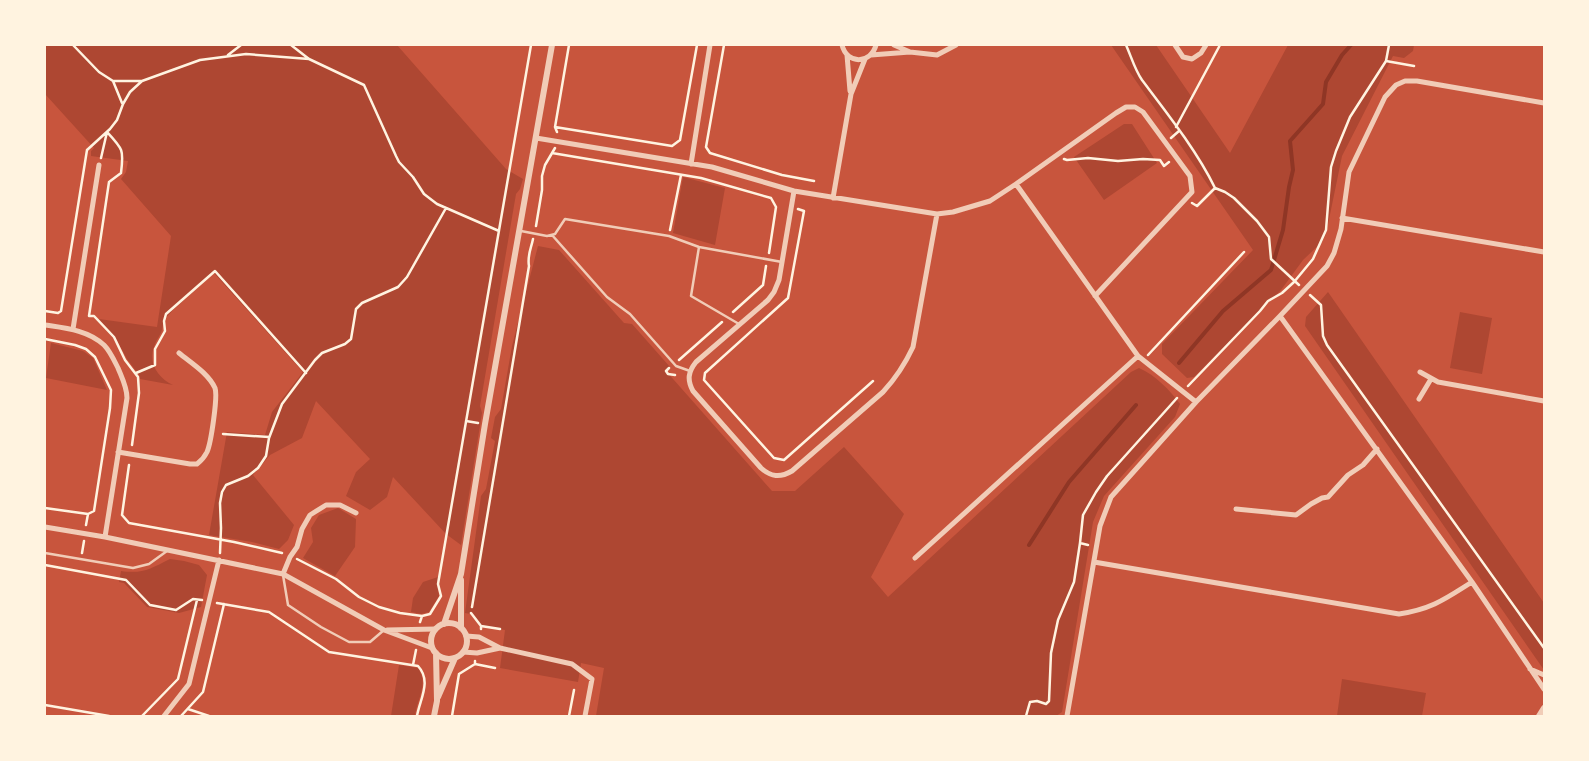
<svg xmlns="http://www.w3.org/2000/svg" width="1589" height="761" font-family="'Golos Text',sans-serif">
	<rect width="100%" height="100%" fill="#c8553d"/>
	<path fill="#ae4732" d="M45 45H397L506 169 523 179 520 189 516 194 480 406 482 413 461 545 446 534 393 477 387 497 370 510 346 496 356 472 370 459 316 401 302 438 270 455 253 475 294 525 288 540 279 549 252 542 209 535 227 432 265 435 272 412 303 372 214 273 173 310 163 321C163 335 158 335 154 347 148 363 158 378 173 385L140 379 139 375 127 359 115 337 99 319 157 327 171 236 121 179 126 172 128 161 91 156V151L94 148 45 94Z
		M1111 45H1156L1230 153 1288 45H1414L1413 51 1404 58 1393 56 1342 156 1326 234 1322 242 1303 260 1281 290 1194 377 1187 378 1162 354V344L1253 250Z
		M1124 124H1132L1157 163 1104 200 1074 157Z
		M683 177 725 188 715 245 673 233Z
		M538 246 559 250 624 323 632 324 670 367 666 371 772 491H795L844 447 904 514 871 577 888 597 1131 372 1139 368C1155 375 1170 390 1180 404L1175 417 1104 496 1093 522 1062 712 1056 716H596L604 668 581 663 578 682 500 668 505 630 481 626 471 614 465 613 481 496 486 489 495 441 491 438 495 417 501 409 512 346Z
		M1328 292 1544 603V670L1305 326 1306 317Z
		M1460 312 1492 318 1482 374 1450 368Z
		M51 343 83 351 93 358 107 390 46 378Z
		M338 508 356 519 355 547 335 576 303 558 313 542 311 528 319 515Z
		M170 559 184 561 199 565 207 575 201 607 179 613 147 607 124 583 119 582 121 571C143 574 150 569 170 559Z
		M438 577 437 584 439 596 429 612 421 614 411 612 413 598 423 582Z
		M399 665 418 668C429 684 417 699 415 716H391Z
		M1342 679 1426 693 1422 716H1337Z"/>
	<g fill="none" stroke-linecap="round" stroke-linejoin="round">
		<path stroke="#8f3625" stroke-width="4" d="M1179 363 1223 311 1271 270 1283 230 1289 187 1293 170 1290 141 1323 104 1326 82 1342 55 1351 45
			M1029 545 1069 482 1136 405"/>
		<path stroke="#fff3e0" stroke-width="2.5" d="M73 45 99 72 113 81H142
			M291 45 309 59 364 85 396 156 399 162 413 177 424 194 437 204 499 231
			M724 45 706 147 710 153 782 175 814 181
			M1126 45C1131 56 1135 70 1142 80 1167 113 1197 151 1215 188L1225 192 1234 198 1257 221 1269 237 1271 259 1299 285
			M228 55 241 45
			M1386 61 1414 66
			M113 81 122 103
			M555 127 672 146 680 140 697 45
			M1176 127 1220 45
			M557 132 555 127 569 45
			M1171 138 1179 131
			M552 153 701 178 771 198 776 207 769 253
			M101 158 107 132C123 149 124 150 121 173L109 182 89 316H94L114 337 125 360 138 377 139 393 132 445
			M1064 159 1067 160 1088 158 1118 161 1143 159 1160 160 1164 166 1169 162
			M1192 203 1197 206 1215 188
			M798 209 804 211 788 298 705 373 704 380 774 458 784 460 873 381
			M536 226 542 190V176L545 165 555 148
			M670 230 681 175
			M1310 295 1321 305 1323 336 1327 345 1544 648
			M45 311 58 313 61 311 87 150 110 129 117 120 123 104 130 92 142 81 200 60 246 54 309 59
			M733 312 763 285 766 266
			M45 339 75 345 86 349 95 357 111 390 110 408 94 511 88 514 45 508
			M1148 355 1244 252
			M679 360 722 322
			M669 368 666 371 668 374 675 375
			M136 373 155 365V349L165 331 164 321 166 314 215 271 306 373
			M1188 386 1260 311 1268 301 1282 293 1294 282 1313 259 1326 230 1331 167 1336 151 1350 117 1386 61 1389 45
			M466 421 478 423
			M223 434 269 437
			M129 465 122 515 129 523 234 542 282 553
			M86 525 88 514
			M1088 545 1080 543 1083 515 1096 492 1107 476 1177 398
			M82 553 84 541
			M220 553 221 528 220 503 222 492 226 485 248 476 258 468 266 456 269 438 282 404 315 360 322 353 345 344 351 339 356 309 362 303 398 287 407 277 446 208
			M297 559 336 579 359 597 379 607 400 613 422 616
			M45 565 126 580 150 605 176 610 193 599 202 600
			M217 603 269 612 329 652 418 666C432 681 420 699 417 716
			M472 607 529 266C527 256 531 249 533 239
			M471 613 481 626V629
			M420 622 422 616 430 614 441 596 438 584 531 45
			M481 626 500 629
			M475 664 495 668
			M413 665 416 650
			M45 705 109 716
			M188 709 209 716
			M142 716 178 679 197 600
			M181 716 203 692 224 604
			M452 716 459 674 475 664V661
			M569 716 574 690
			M1026 716 1030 702 1037 701 1046 704 1049 701 1051 653 1058 620 1074 582 1080 543"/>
		<path stroke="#f1ccb7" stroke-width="2.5" d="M521 231 547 236 555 234 565 219 669 236 699 247 782 262
			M552 235 607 297 630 314 676 366 690 371
			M699 247 691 296 739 324
			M45 553 133 568 149 564 167 551
			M283 575 288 605 321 627 349 642H370L384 630"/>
		<path stroke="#f1ccb7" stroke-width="5" d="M842 45C847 65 871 64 876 45
			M894 45 910 52
			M1175 45 1183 57 1192 59 1201 53 1206 45
			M847 55 850 91
			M871 55 910 52 937 55 956 45
			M536 138 712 167 794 191 937 214 953 212 990 201 1016 184 1116 113 1126 107H1135L1143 112 1190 176 1192 192 1095 296
			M691 164 710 45
			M1016 184 1138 356 1196 402
			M794 191 779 280 774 292 768 300 696 362C688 372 687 380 693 391L761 468C771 477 780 478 792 471L883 392C896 378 905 364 913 347L937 214
			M833 198 851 94 865 59
			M1342 218 1544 252
			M1280 316 1472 582 1544 689
			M45 325C65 328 88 330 104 345 110 351 114 360 118 368 122 378 127 387 127 398L105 537
			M73 329 99 165
			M1420 372 1438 382 1544 401
			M1419 399 1431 379
			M118 452 190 464H197C201 461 204 458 207 452 211 443 218 396 215 388 208 373 191 363 179 353
			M1236 509 1296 515 1311 504 1322 498 1328 497 1348 475 1363 465 1377 449
			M45 527 105 537 283 574 384 630 432 648
			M915 558 1138 356
			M1094 562 1399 614C1432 609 1445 599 1472 582
			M283 574 290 557 297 547 302 529 310 515 326 505H340L356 513
			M387 630 436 629
			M466 636 479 637 500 648 572 664 592 679 585 716
			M463 652 477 653 500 648
			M1530 669 1544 675
			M164 716 189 684 219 560
			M1067 716 1100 526 1111 497 1196 402 1280 316 1327 266 1334 253 1341 229 1349 172 1385 97 1396 85 1405 81H1417L1544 103"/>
		<path stroke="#f1ccb7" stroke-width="6" d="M461 580V628
			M431 641a18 18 0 1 1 36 0a18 18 0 1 1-36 0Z
			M444 624 461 574 485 424 552 45
			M438 697 455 658
			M434 716 437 701 436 653
			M1539 716 1544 708"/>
	</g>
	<rect width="1589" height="761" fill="none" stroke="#fff3e0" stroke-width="92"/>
</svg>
